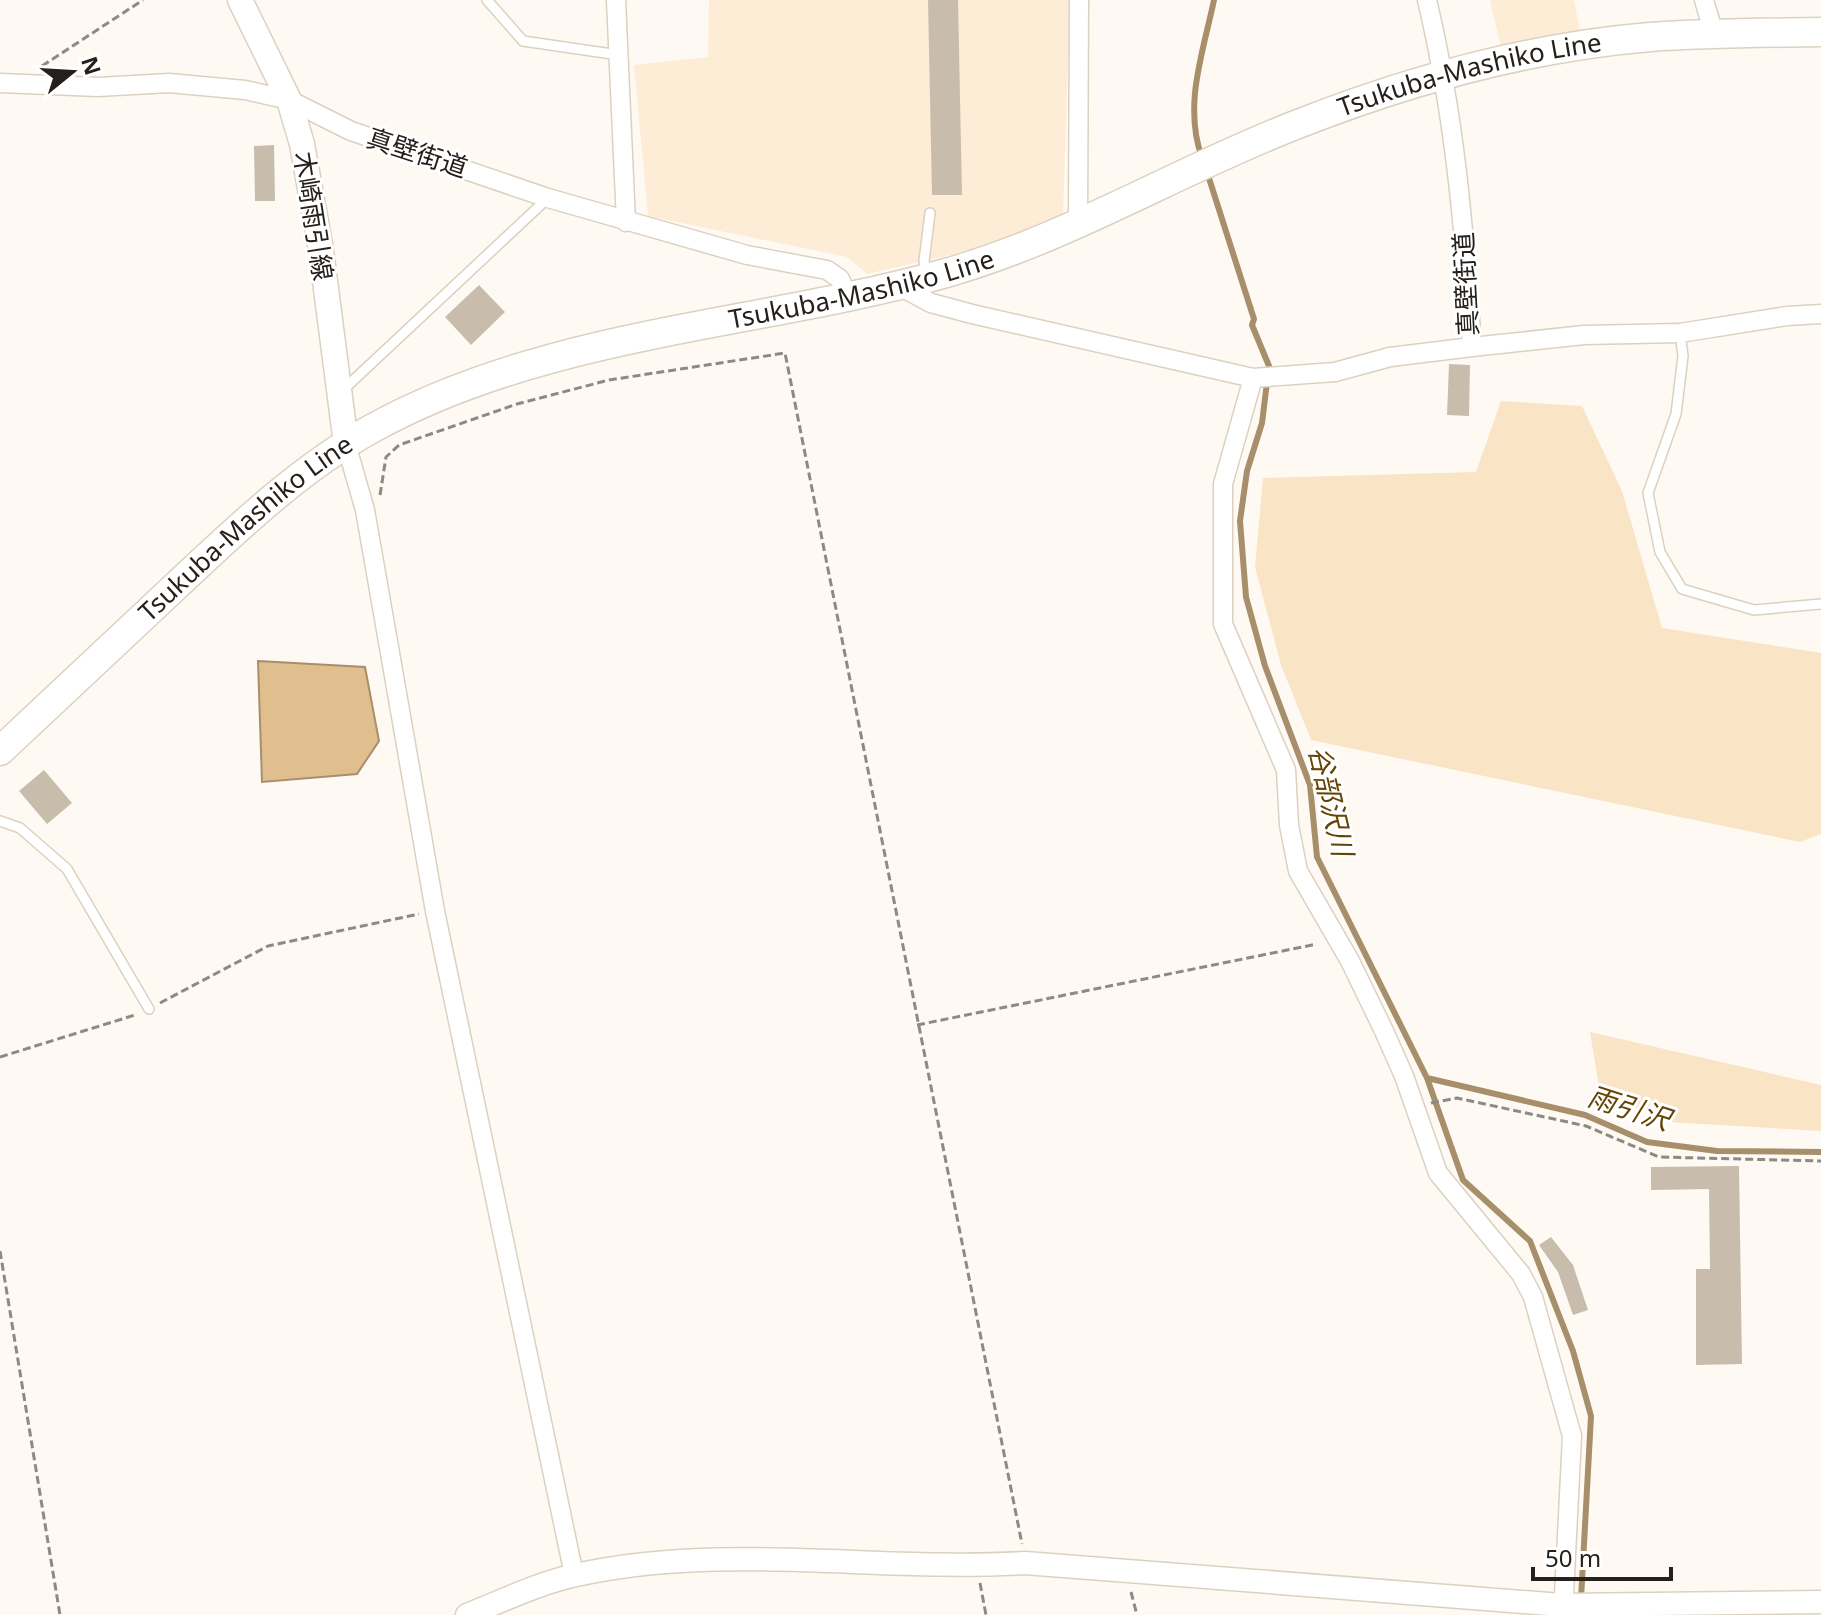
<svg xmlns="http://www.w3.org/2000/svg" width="1821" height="1615" font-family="'Noto Sans','Noto Sans JP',sans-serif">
	<rect width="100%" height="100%" fill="#fefaf3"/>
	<path fill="#fdecd6" d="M709 0H1070L1063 216 998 244 867 274 847 257 648 216 634 65 708 57Z
		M1490 0H1574L1581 36 1502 52Z"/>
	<path fill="#f9e4c6" d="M1501 401 1582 406 1622 491 1662 628 1821 653V834L1800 842 1311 740 1281 665 1255 567 1263 478 1476 472Z
		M1590 1032 1821 1085V1131L1669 1122 1600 1093Z"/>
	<path fill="#e0be8e" stroke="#a88f6c" stroke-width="2" d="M258 661 365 667 379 741 357 774 262 782Z"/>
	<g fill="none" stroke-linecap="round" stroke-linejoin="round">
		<path stroke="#a88f6c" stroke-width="6" d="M1202 158C1183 105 1203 53 1214 0
			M1207 172 1254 319 1252 325 1269 366 1262 423 1247 471 1240 521 1246 597 1265 666 1310 785 1317 857 1427 1078 1463 1180 1530 1241 1573 1351 1591 1416 1581 1599
			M1427 1078 1585 1115 1647 1142 1717 1151 1821 1152"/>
	</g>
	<path fill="#c8bdad" d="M928 0H958L962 195H932Z
		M274 145 275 201H255L254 146Z
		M479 285 505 312 471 345 445 317Z
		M1449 364 1470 365 1469 416 1447 415Z
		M44 770 72 803 47 824 19 791Z
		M1739 1166 1742 1364 1696 1365V1269H1710L1709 1189 1651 1190V1167Z
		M1551 1237 1573 1265 1588 1310 1573 1315 1558 1272 1539 1245Z"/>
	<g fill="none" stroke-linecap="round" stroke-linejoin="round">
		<g stroke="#dcd1c1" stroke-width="12">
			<path id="service" d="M487 0 523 41 619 55
				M927 275 924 261 930 213
				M1680 333 1683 356 1676 414 1648 493 1660 552 1682 589 1754 610 1821 604
				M344 389 548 198
				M0 821 20 828 67 869 149 1009"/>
		</g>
		<g stroke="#dcd1c1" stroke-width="21">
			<path id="minor" d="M616 0 626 222
				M1427 0C1455 118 1464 227 1472 347
				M1704 0 1714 34
				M0 83 98 87 169 83 245 90 289 100 351 131 548 198 747 255 827 270 840 279 848 297
				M1078 224 1079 0
				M899 286 931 303 972 314 1253 378 1335 372 1390 357 1472 347 1584 335 1680 333 1787 316 1821 314
				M1253 378 1223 484V624L1286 770 1289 825 1298 871 1350 961 1384 1031 1404 1076 1438 1173 1521 1274 1533 1297 1572 1436 1563 1615
				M346 444 365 510 435 911 574 1575"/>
		</g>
		<g stroke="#dcd1c1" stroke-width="25">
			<path id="tertiary" d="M467 1615C502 1601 539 1583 576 1575 725 1542 875 1572 1025 1563L1562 1605 1821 1602"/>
		</g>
		<g stroke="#dcd1c1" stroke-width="27">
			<path id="secondary" d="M240 0 289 100 302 144 321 250 346 444"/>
		</g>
		<g stroke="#dcd1c1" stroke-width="31">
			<g id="primary">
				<path id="s1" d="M0 751C59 695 118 640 177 585 238 528 299 469 373 428 547 332 758 326 946 273 1069 238 1179 170 1298 124 1410 80 1530 47 1650 37 1707 33 1764 33 1821 32"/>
			</g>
		</g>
		<path stroke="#8d8983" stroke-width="3" stroke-dasharray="8 4" stroke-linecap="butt" d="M42 66 143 0
			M380 495 386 457 399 445 517 404 609 380 785 353 1022 1544
			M160 1003 268 946 419 914
			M917 1025 1317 944
			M0 1057 135 1015
			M1431 1103 1457 1098 1586 1126 1659 1157 1821 1161
			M0 1251 60 1615
			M980 1583 986 1615
			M1131 1592 1137 1615"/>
		<use href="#service" stroke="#fff" stroke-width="9"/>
		<use href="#minor" stroke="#fff" stroke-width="18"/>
		<use href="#tertiary" stroke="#fff" stroke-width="22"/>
		<use href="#secondary" stroke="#fff" stroke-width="24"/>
		<use href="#primary" stroke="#fff" stroke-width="28"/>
	</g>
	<g text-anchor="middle" stroke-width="6" stroke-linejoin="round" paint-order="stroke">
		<g font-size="26" fill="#25201b" stroke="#fff">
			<text dy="9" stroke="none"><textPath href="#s1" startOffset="1652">Tsukuba-Mashiko Line</textPath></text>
			<text transform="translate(417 153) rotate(18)" y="9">真壁街道</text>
			<text transform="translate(313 216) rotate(81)" y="9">木崎雨引線</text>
			<text transform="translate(1466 284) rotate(-93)" y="9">真壁街道</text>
			<text dy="9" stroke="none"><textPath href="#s1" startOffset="1004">Tsukuba-Mashiko Line</textPath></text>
			<text dy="9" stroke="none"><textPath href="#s1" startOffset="332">Tsukuba-Mashiko Line</textPath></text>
		</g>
		<g font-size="28" font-style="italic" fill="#654406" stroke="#fff">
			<text transform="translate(1331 801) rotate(77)" y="10">谷部沢川</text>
			<text transform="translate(1629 1108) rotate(18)" y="10">雨引沢</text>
		</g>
	</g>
	<g transform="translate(72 72) rotate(72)" stroke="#ffffff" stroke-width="6" paint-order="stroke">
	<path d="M0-6L14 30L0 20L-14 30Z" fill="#25201b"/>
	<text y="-12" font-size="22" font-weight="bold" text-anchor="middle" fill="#25201b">N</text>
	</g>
	<path d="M1533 1567v12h138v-12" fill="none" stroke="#25201b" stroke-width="4"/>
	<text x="1545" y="1567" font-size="24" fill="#25201b" stroke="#ffffff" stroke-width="6" paint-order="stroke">50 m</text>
</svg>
